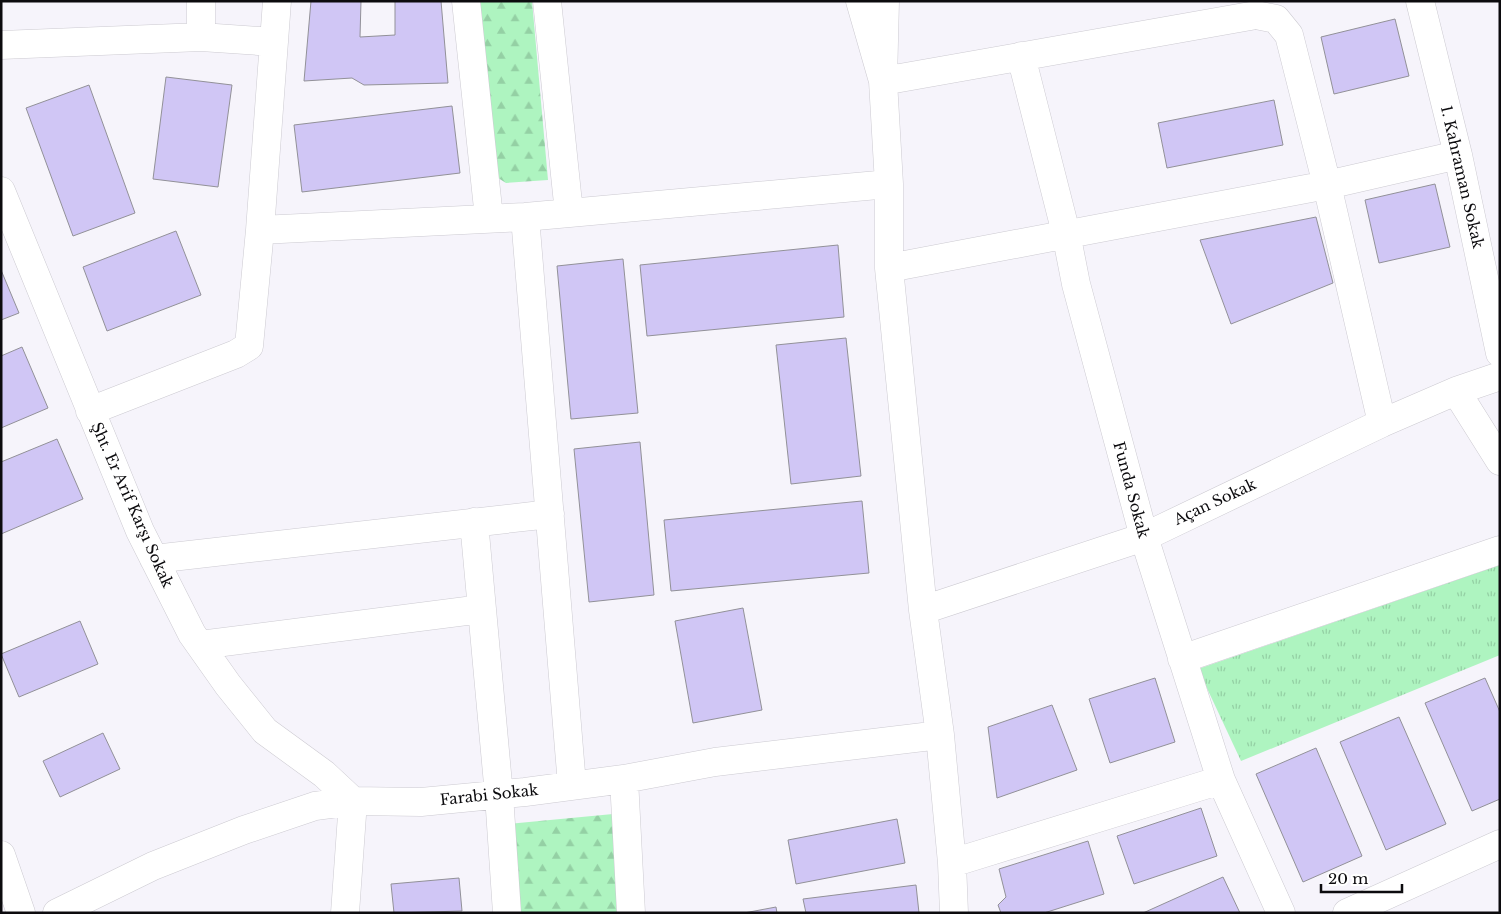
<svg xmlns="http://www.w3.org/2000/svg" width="1501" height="914" font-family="'Libre Baskerville',serif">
	<defs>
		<pattern id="grass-tufts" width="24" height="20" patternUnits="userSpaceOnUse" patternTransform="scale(1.25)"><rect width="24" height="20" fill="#aef4c0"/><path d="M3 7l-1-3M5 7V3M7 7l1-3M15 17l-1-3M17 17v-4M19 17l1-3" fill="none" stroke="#94d0a4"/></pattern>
		<pattern id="forest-firs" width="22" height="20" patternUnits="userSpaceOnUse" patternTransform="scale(1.25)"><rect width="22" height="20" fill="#aef4c0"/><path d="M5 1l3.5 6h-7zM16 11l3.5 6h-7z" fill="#94d0a4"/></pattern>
	</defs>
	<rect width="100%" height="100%" fill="#f6f4fb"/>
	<path fill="url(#grass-tufts)" d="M1500 565V655L1241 761 1198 669Z"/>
	<path fill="url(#forest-firs)" d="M473 1H532L548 180 506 183 492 174Z
		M613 814 622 913H516L508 824Z"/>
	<path fill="#d0c6f5" stroke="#929198" d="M311 1H361L360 37 395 35V1H441L448 83 364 85 352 78 304 81Z
		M1395 19 1409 76 1334 94 1321 37Z
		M166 77 232 85 218 187 153 179Z
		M89 85 135 213 73 236 26 108Z
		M1274 100 1283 145 1167 168 1158 123Z
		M452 106 460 173 302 192 294 125Z
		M1435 184 1450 247 1379 263 1365 200Z
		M1316 217 1333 283 1231 324 1200 240Z
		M176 231 201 295 107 331 83 267Z
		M838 245 844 317 647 336 640 265Z
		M623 259 638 413 571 419 557 266Z
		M1 270 19 313 1 320Z
		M846 338 861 476 791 484 776 345Z
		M22 347 48 408 1 428V356Z
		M57 439 83 499 1 534V462Z
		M640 442 654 595 589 602 574 449Z
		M862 501 869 573 671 591 664 520Z
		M743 608 762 710 693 723 675 621Z
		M80 621 98 664 19 697 1 654Z
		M1155 678 1175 742 1110 763 1089 699Z
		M1485 678 1500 712V799L1472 811 1425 703Z
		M1052 705 1077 770 997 798 988 727Z
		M1399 717 1446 824 1386 850 1340 742Z
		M103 733 120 769 60 797 43 761Z
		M1316 748 1362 856 1303 882 1256 774Z
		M1201 808 1217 856 1134 884 1117 836Z
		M897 819 905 863 796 884 788 840Z
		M1088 841 1104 894 1044 913H1001L998 905 1006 897 999 869Z
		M1223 877 1240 913H1143Z
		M459 878 462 911 394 913 391 884Z
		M916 885 919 913H806L803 899Z
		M776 907 777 913H744Z"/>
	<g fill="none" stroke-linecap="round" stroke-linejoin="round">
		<g stroke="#cccad1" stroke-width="29">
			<path id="street" d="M201 1V37
				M466 1 489 218
				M547 1 569 213
				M860 1 883 81 889 184V268L923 610 940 735 952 863 954 913
				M885 1 883 81 1256 15 1276 19 1289 35 1327 185 1382 423
				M1420 1 1458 155 1500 353
				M1 45 201 37 274 42
				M1021 56 1066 233 1076 284 1144 537 1221 780 1281 913
				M1 191 140 531 192 634 228 685 265 731 324 774 353 801 345 913
				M525 217 572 785
				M260 230 525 217 889 184
				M889 268 1327 185 1458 155
				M1456 391 1500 461
				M90 411 236 354 249 346 260 230 277 1
				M474 522 499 795 507 913
				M154 559 550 514
				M923 610 1144 537 1382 423 1456 391 1500 376
				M200 645 482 609
				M1182 659 1500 550
				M624 779 631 913
				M952 863 1221 780
				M57 913 153 866 244 830 315 806 353 801 421 802 525 792 624 779 715 762 940 735
				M1347 913 1500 844"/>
		</g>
		<g stroke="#cccad1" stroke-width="29">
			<path id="secondary" d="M1 855 21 913"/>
		</g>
		<use href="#street" stroke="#fff" stroke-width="28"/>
		<use href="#secondary" stroke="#fff" stroke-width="28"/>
	</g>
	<g text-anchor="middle" stroke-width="5" stroke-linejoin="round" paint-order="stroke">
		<g font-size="15" fill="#0c0b0e" stroke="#fff">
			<text transform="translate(1462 177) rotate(77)" y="5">1. Kahraman Sokak</text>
			<text transform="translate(1131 490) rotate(75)" y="5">Funda Sokak</text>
			<text transform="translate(1215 502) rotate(-25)" y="5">Açan Sokak</text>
			<text transform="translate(132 505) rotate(66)" y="5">Şht. Er Arif Karşı Sokak</text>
			<text transform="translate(489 795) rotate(-6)" y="5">Farabi Sokak</text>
		</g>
	</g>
	<rect width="1501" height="914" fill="none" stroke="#0c0b0e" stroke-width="5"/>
	<path d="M1321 884v8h81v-8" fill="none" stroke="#0c0b0e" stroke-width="2.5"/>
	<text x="1328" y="884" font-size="15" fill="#0c0b0e" stroke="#ffffff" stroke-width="4" paint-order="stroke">20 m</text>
</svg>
